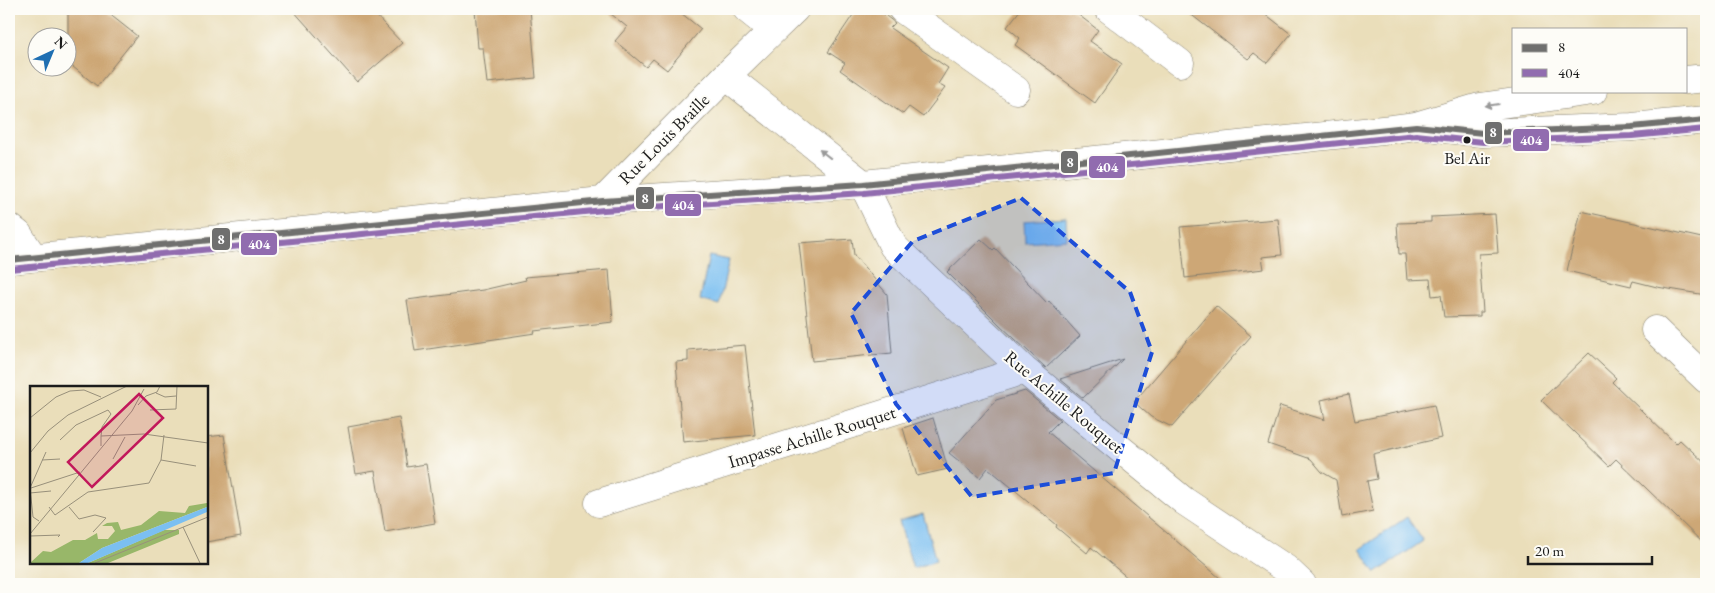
<svg xmlns="http://www.w3.org/2000/svg" width="1715" height="593" font-family="'EB Garamond',serif">
	<rect width="100%" height="100%" fill="#fdfcf7"/>
	<filter id="ink" filterUnits="userSpaceOnUse"><feTurbulence type="fractalNoise" baseFrequency=".02" numOctaves="2"/><feDisplacementMap in="SourceGraphic" scale="10" xChannelSelector="R" yChannelSelector="G"/><feConvolveMatrix kernelMatrix="1 2 1 2 8 2 1 2 1" color-interpolation-filters="sRGB"/></filter>
	<filter id="wash" filterUnits="userSpaceOnUse"><feTurbulence type="fractalNoise" baseFrequency=".0096" numOctaves="4" result="noise"/><feDisplacementMap in="SourceGraphic" scale="20" xChannelSelector="R" yChannelSelector="G"/><feGaussianBlur stdDeviation="1.12" result="paint"/><feColorMatrix in="noise" values="0 0 0 0 0 0 0 0 0 0 0 0 0 0 0 0 0 1.4 0 .05"/><feComposite in="paint" operator="in"/></filter>
	<g filter="url(#wash)">
		<rect width="100%" height="100%" fill="#eadeba"/>
		<path fill="#7bbff1" stroke="#4c6e86" d="M1066 218 1067 239 1025 242 1024 221Z
			M709 256 729 260 719 305 700 300Z
			M923 514 936 561 913 568 899 521Z
			M1407 517 1423 541 1376 573 1360 549Z"/>
		<g id="blocks">
			<path fill="#cda776" d="M68 9H103L137 36 97 86 68 63Z
				M292 9H370L402 43 357 82Z
				M475 9H530L536 78 487 83 483 48H478Z
				M605 9H676L701 29 667 70 653 59 646 67 615 41 627 27Z
				M857 9H877L895 23 890 28 948 68 938 84 945 88 923 117 909 107 903 114 840 70 845 63 828 52Z
				M1021 9H1071L1098 30 1090 41 1122 64 1095 103 1015 45 1020 38 1007 27Z
				M1184 9H1259L1291 34 1267 63 1254 53 1248 59Z
				M1581 211 1706 239V295L1657 287 1633 281 1631 286 1567 271Z
				M1495 214 1498 253 1479 254 1483 312H1480V316L1444 317 1441 295 1432 296 1430 279 1407 280 1405 254H1399L1397 223 1431 222V217Z
				M1278 219 1282 255 1262 257 1264 269 1185 278 1180 227Z
				M852 239 854 255 887 294 892 353 812 361 799 243Z
				M981 239 993 250 995 248 1047 303 1049 301 1080 336 1046 368 999 324 947 272Z
				M609 270 613 322 534 331 535 333 415 351 407 300 483 290 526 280 525 277Z
				M1216 306 1251 336 1172 427 1151 417 1134 402Z
				M745 345 755 435 683 442 676 362 688 361V350Z
				M1589 353 1616 378 1612 382 1676 444 1680 440 1706 464V546L1616 459 1609 466 1541 400Z
				M1123 359 1083 398 1060 379Z
				M1025 391 1060 420 1048 432 1227 584H1135L1091 547 1087 553 1056 527 1057 525 988 468 980 478 949 453 996 400Z
				M1349 394 1355 421 1434 405 1441 438 1373 454 1377 479 1367 481 1373 511 1342 517 1336 480 1322 472 1311 459 1268 444 1280 406 1325 420 1321 400Z
				M399 418 407 467 426 464 435 523 385 532 375 471 356 474 348 427Z
				M933 418 948 469 917 476 903 428Z
				M224 435 241 536 206 542V437Z"/>
		</g>
	</g>
	<g filter="url(#ink)">
		<use href="#blocks" fill-opacity="0" stroke="#837d6b" stroke-width="1"/>
		<g fill="none" stroke-linecap="round" stroke-linejoin="round">
			<g stroke="#837d6b" stroke-width="29">
				<path id="minor" d="M747 9 773 30
					M902 9 1016 90
					M1109 9 1180 63
					M726 76 795 9
					M1686 80 1706 78
					M1428 127 1483 133 1632 127 1706 120
					M603 201 726 76 863 184 893 246 1024 370 1184 501 1286 569 1302 584
					M9 227 18 234 33 257
					M9 260 603 201 863 184 1392 129 1416 126 1480 107 1593 91
					M1655 330 1706 379
					M599 503 1024 370"/>
			</g>
			<use href="#minor" stroke="#fff" stroke-width="28"/>
			<g stroke="#fdfcf7" stroke-width="10">
				<path id="bus-1" d="M9 260 603 201 863 184 1416 126 1483 133 1632 127 1706 120"/>
			</g>
			<g stroke="#fdfcf7" stroke-width="10">
				<path id="bus-2" d="M10 269 604 210 864 193 1416 135 1483 142 1632 136 1706 129"/>
			</g>
			<use href="#bus-1" stroke="#6f6f6e" stroke-width="6"/>
			<use href="#bus-2" stroke="#916caf" stroke-width="6"/>
		</g>
		<defs><path id="oneway-solid" d="M-6-.8H1V-3.2L6.5 0L1 3.2V.8H-6Z" transform="scale(1.25)"/></defs>
		<g fill="#999">
			<use href="#oneway-solid" transform="translate(1492 105) rotate(172)"/>
			<use href="#oneway-solid" transform="translate(825 154) rotate(-142)"/>
		</g>
	</g>
	<path fill="#1d4ed8" fill-opacity="0.2" stroke="#1d4ed8" stroke-width="4" stroke-dasharray="10 6" stroke-linejoin="round" d="M1021 198 1130 292 1152 352 1114 473 972 497 896 404 851 313 913 241Z"/>
	<circle fill="#1c1c1c" stroke="#fdfcf7" stroke-width="2" cx="1467" cy="140" r="4.5"/>
	<g text-anchor="middle" stroke-width="4" stroke-linejoin="round" paint-order="stroke">
		<g font-size="17" fill="#1c1c1c" stroke="#fdfcf7">
			<text x="1467" y="164">Bel Air</text>
		</g>
		<g font-size="18" fill="#1c1c1c" stroke="#fdfcf7">
			<text transform="translate(664 139) rotate(-45)" y="6">Rue Louis Braille</text>
			<text transform="translate(1064 402) rotate(40)" y="6">Rue Achille Rouquet</text>
			<text transform="translate(812 437) rotate(-17)" y="6">Impasse Achille Rouquet</text>
		</g>
	</g>
	<g transform="translate(30 386)">
		<rect width="178" height="178" fill="#eadeba"/>
		<path d="M177 117V121L72 162 49 177H0L13 165 21 166 43 154H55L67 147 68 153H78L85 145 82 140H72L77 137 88 136 91 144 111 139 129 125 155 127 159 120ZM134 144H149V148L78 177H58Z" fill="#98b769"/>
		<path d="M177 121V126L58 177H49L72 162Z" fill="#7bbff1"/>
		<path fill="none" stroke="#98907b" stroke-width="1" d="M126 7 135 11 146 10M108 19 116 10 127 6 130 0M120 24 146 23 147 0M0 32 26 11 40 5 54 4 71 11M30 54 46 39 78 24 81 28 72 41 71 50M71 60V50L114 48 178 57M0 67 18 45 38 29 97 0M83 73 95 51M12 74 30 73M131 74 166 80M1 102 50 86M0 107 21 105M19 121 25 129 58 106 119 97 131 74 134 49M39 121 49 133 65 129 76 132 63 146M9 135 3 131 0 102 16 66M153 141 170 177M0 148 102 25 114 3M0 150 30 149 28 151M65 177 178 131"/>
		<path fill="#c2185b" fill-opacity="0.15" stroke="#c2185b" stroke-width="2.5" d="M109 8 133 32 62 101 38 76Z"/>
		<rect width="178" height="178" fill="none" stroke="#1c1c1c" stroke-width="2.5"/>
	</g>
	<g stroke="#fdfcf7" stroke-width="2">
		<rect x="1484" y="121" width="19" height="24" rx="5" fill="#6f6f6e"/>
		<rect x="1512" y="128" width="38" height="24" rx="5" fill="#916caf"/>
		<rect x="1060" y="150" width="19" height="24" rx="5" fill="#6f6f6e"/>
		<rect x="1088" y="155" width="38" height="24" rx="5" fill="#916caf"/>
		<rect x="635" y="186" width="20" height="24" rx="5" fill="#6f6f6e"/>
		<rect x="664" y="193" width="38" height="24" rx="5" fill="#916caf"/>
		<rect x="211" y="227" width="20" height="24" rx="5" fill="#6f6f6e"/>
		<rect x="240" y="232" width="38" height="24" rx="5" fill="#916caf"/>
	</g>
	<g font-size="14" text-anchor="middle" font-weight="bold" fill="#fff">
		<text x="1493" y="137">8</text>
		<text x="1531" y="145">404</text>
		<text x="1070" y="167">8</text>
		<text x="1107" y="172">404</text>
		<text x="645" y="203">8</text>
		<text x="683" y="210">404</text>
		<text x="221" y="244">8</text>
		<text x="259" y="249">404</text>
	</g>
	<rect width="1715" height="593" fill="none" stroke="#fdfcf7" stroke-width="30"/>
	<rect x="1512" y="28" width="175" height="65" fill="#fdfcf7" stroke="#a3a29f"/>
	<rect x="1522" y="44" width="25" height="8" fill="#6f6f6e" stroke="#a3a29f"/>
	<text x="1558" y="52" font-size="15" fill="#1c1c1c">8</text>
	<rect x="1522" y="69" width="25" height="8" fill="#916caf" stroke="#a3a29f"/>
	<text x="1558" y="78" font-size="15" fill="#1c1c1c">404</text>
	<g transform="translate(52 52) rotate(44)"><circle r="24" fill="#fdfcf7" stroke="#a3a29f"/>
	<path d="M0-4L9 19L0 12L-9 19Z" fill="#1f6fb2"/>
	<text y="-8" font-size="14" font-weight="bold" text-anchor="middle" fill="#1c1c1c">N</text>
	</g>
	<path d="M1528 556v8h124v-8" fill="none" stroke="#1c1c1c" stroke-width="2.5"/>
	<text x="1535" y="556" font-size="15" fill="#1c1c1c" stroke="#fdfcf7" stroke-width="4" paint-order="stroke">20 m</text>
</svg>
